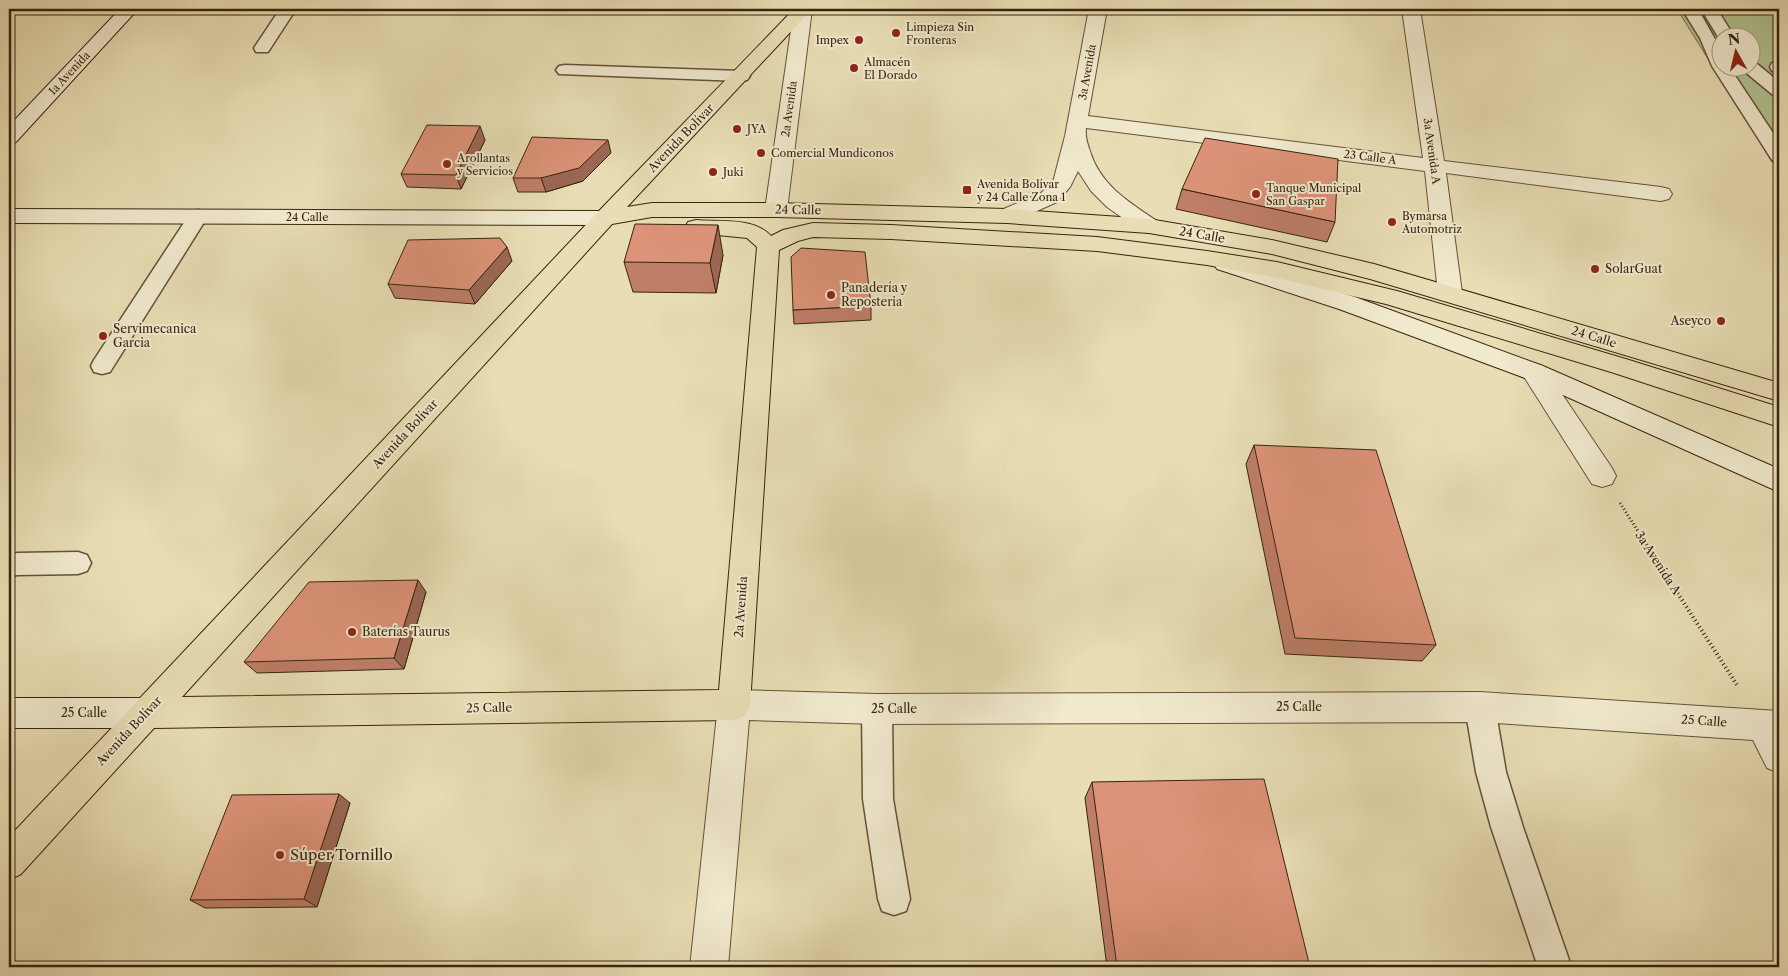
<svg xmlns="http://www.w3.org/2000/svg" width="1788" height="976" font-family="'Libre Caslon Text',serif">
	<rect width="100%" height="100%" fill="#e8ddb4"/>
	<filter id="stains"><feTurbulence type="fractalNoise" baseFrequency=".004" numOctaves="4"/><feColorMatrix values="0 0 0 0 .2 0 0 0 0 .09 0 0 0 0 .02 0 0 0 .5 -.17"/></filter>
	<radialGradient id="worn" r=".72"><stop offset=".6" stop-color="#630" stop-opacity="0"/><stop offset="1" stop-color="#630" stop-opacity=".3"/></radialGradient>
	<path fill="#b1c291" stroke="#74734f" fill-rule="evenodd" d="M1677 9H1779V173ZM1720 38H1750V68H1720Z"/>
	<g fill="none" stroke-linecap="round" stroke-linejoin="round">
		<g stroke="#645237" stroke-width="3">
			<path id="lane" d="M280 9H296L268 52H256L254 48Z
				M1682 9H1698L1720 48V68H1730L1779 142V162L1772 160 1712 66 1700 38Z
				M1701 9H1717L1735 38H1720V40Z
				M1750 62 1756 63 1779 82V96L1773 95 1744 71 1742 68H1750Z
				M1779 62V72L1772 71 1770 67 1772 63Z
				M565 65 741 71 747 72 750 76 747 80 741 81 559 74 556 70 559 66Z
				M198 210 205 212 208 216 110 372 102 374 94 372 91 366 94 360 191 212Z
				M78 552 87 555 91 563 87 571 78 574 17 575 9 577V555L17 553Z
				M1480 693 1490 697 1495 707 1506 772 1523 827 1569 960 1566 967H1538L1491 827 1476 772 1465 707 1470 697Z
				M877 695 887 699 892 709 893 799 910 899 906 911 894 915 882 911 878 899 863 799 862 709 867 699Z"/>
		</g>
		<g stroke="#645237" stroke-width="2">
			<path id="street" d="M794 9H812L787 210 784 215 776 217 768 215 765 210Z
				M1089 9H1107L1088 116 1423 158 1402 9H1420L1444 161 1661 187 1669 189 1672 194 1669 199 1661 201 1446 173 1462 293 1458 299 1450 301 1442 299 1438 293 1425 171 1086 128C1085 136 1087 143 1090 151 1100 185 1129 202 1157 221L1160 226 1157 231 1149 233 1141 231 1107 207 1091 191 1078 171 1070 187 1057 202 1015 221 1007 223 999 221 996 216 999 211 1041 193 1053 182 1065 136Z
				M1534 363 1543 366 1612 468 1616 476 1612 484 1602 487 1592 484 1521 372 1525 366Z
				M734 690 877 694 1480 692 1779 711V773L1767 768 1753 740 1480 722 877 724 749 720 728 967H690L718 705 723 694Z"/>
		</g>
		<g stroke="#38240d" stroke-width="2">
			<path id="secondary" d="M120 9H138L16 142 9 144V126Z
				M9 209 605 211 613 213 616 218 613 223 605 225 9 223Z
				M1225 256 1355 297 1543 366 1779 469V492L1525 378 1339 309 1217 269 1214 264 1217 259Z
				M9 698H146L157 702 162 713 157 724 146 728H9Z"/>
		</g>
		<g stroke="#38240d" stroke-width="2">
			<path id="primary" d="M794 9H812L627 207 652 203H776L1007 209 1149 219 1272 240 1374 264 1779 383V401L1370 279 1272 254 1149 233 1007 223 776 217H652L612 224 182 697 719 690 757 247 747 238 688 232 685 227 688 222 696 220C720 222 754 217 771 236L783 230 813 223 891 225 1097 237 1207 251 1277 262 1397 291 1629 360 1779 407V427L1611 372 1386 304 1277 278 1207 265 1097 251 891 239 813 237 798 241 779 250 750 705 745 716 734 720 154 728 21 874 9 880V837L597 213Z"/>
		</g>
		<path stroke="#38240d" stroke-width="3" stroke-dasharray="1 2.5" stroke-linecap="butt" d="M1620 503 1659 564"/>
		<path stroke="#38240d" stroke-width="4" stroke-dasharray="1 3" stroke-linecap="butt" d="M1658 563 1737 685"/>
		<use href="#lane" fill="#f0e9ce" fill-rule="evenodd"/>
		<use href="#street" fill="#f0e9ce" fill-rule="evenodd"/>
		<use href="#secondary" fill="#f0e9ce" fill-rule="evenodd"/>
		<use href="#primary" fill="#e8ddb4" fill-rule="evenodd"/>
	</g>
	<path fill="#be7e68" stroke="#38240d" d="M485 140 461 189 407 187 401 174Z
		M611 153 583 181 546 192H518L513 178Z
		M1182 189 1335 222 1327 242 1176 209Z
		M723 255 716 293 633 292 624 262Z
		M512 261 475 304 395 298 388 284Z
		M871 306V320L794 324 793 310Z
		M1254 445 1436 645 1422 661 1285 654 1246 464Z
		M426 592 404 669 257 673 244 662Z
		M1092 782 1310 967H1107L1085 798Z
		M350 803 317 907 205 908 190 900Z"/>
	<path fill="#9b6755" stroke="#38240d" d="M480 126 485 140 461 189 456 175Z
		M608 140 611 153 583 181 546 192 541 178Z
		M718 225 723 255 716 293 710 263Z
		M507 247 512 261 475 304 469 290Z
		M418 580 426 592 404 669 394 658Z
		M339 794 350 803 317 907 304 899Z"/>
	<path fill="#dd9379" stroke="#38240d" d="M427 125 480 126 456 175 401 174Z
		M532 137 608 140 579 168 541 178H513Z
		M1205 138 1338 159 1335 222 1182 189Z
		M635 224 718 225 710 263 624 262Z
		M500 238 507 247 469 290 388 284 408 240Z
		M801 248 865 252 871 306 793 310 791 257Z
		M1254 445 1376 450 1436 645 1295 638Z
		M418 580 394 658 244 662 309 582Z
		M1264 779 1310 967H1117L1092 782Z
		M339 794 304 899 190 900 232 795Z"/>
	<g fill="#8f2418" stroke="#f0e9ce" stroke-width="2">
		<circle cx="896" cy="33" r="5"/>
		<circle cx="859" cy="40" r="5"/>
		<circle cx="854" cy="68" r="5"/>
		<circle cx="737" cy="129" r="5"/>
		<circle cx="761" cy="153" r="5"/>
		<circle cx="447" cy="164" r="5"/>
		<circle cx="713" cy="172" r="5"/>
		<rect x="962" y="185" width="10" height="10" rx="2.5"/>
		<circle cx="1256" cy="194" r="5"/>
		<circle cx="1392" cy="222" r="5"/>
		<circle cx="1595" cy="269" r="5"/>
		<circle cx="831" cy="295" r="5"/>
		<circle cx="1721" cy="321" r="5"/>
		<circle cx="103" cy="336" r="5"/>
		<circle cx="352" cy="632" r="5"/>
		<circle cx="280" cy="855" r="5"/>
	</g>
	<g text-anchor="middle" stroke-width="4" stroke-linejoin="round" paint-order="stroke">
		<g font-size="11" fill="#38240d" stroke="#f0e9ce" text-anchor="start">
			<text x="906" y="31">Limpieza Sin<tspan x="906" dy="13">Fronteras</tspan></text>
			<text x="849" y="44" text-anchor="end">Impex</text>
			<text x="864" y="66">Almacén<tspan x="864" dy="13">El Dorado</tspan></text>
			<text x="747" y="133">JYA</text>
			<text x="771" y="157">Comercial Mundiconos</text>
			<text x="457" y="162">Arollantas<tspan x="457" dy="13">y Servicios</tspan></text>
			<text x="723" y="176">Juki</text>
			<text x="977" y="188">Avenida Bolívar<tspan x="977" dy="13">y 24 Calle Zona 1</tspan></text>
			<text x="1266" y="192">Tanque Municipal<tspan x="1266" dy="13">San Gaspar</tspan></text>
			<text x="1402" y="220">Bymarsa<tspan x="1402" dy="13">Automotriz</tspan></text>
		</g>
		<g font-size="11" fill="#38240d" stroke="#f0e9ce">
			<text transform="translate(1087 72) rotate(-80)" y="4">3a Avenida</text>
			<text transform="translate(69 73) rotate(-47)" y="4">1a Avenida</text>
			<text transform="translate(789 109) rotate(-82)" y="4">2a Avenida</text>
			<text transform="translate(1432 151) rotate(82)" y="4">3a Avenida A</text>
			<text transform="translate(1370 157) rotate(7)" y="4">23 Calle A</text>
			<text x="307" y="221">24 Calle</text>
		</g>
		<g font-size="12" fill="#38240d" stroke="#f0e9ce">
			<text transform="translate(681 138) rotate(-46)" y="4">Avenida Bolívar</text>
			<text transform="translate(798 210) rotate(1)" y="4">24 Calle</text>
			<text transform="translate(1202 235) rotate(10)" y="4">24 Calle</text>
			<text transform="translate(1594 337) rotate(17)" y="4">24 Calle</text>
			<text transform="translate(405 434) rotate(-47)" y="4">Avenida Bolívar</text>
			<text transform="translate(1658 563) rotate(57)" y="4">3a Avenida A</text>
			<text transform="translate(741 607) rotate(-86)" y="4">2a Avenida</text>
			<text x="1299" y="711">25 Calle</text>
			<text transform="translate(489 708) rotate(-1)" y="4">25 Calle</text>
			<text x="894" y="713">25 Calle</text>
			<text x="84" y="717">25 Calle</text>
			<text transform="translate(1704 721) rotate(4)" y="4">25 Calle</text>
			<text transform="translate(129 731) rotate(-47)" y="4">Avenida Bolívar</text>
		</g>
		<g font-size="12" fill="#38240d" stroke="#f0e9ce" text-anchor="start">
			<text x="1605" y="273">SolarGuat</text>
			<text x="841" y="292">Panadería y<tspan x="841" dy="14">Reposteria</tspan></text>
			<text x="1711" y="325" text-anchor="end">Aseyco</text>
			<text x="113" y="333">Servimecanica<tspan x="113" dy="14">Garcia</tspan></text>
			<text x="362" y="636">Baterías Taurus</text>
		</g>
		<g font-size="15" fill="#38240d" stroke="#f0e9ce" text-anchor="start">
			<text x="290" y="860">Súper Tornillo</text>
		</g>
	</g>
	<rect width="1788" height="976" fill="none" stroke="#e8ddb4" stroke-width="30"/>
	<rect x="10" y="10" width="1768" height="956" fill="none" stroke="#38240d" stroke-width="2.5"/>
	<rect x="15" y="15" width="1758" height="946" fill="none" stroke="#38240d"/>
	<g transform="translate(1736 52) rotate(352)"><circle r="24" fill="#f0e9ce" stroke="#a69a81"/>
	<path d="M0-4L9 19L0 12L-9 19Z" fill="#8f2418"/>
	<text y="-8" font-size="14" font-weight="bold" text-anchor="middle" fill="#38240d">N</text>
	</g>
	<rect width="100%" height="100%" filter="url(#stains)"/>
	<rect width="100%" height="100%" fill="url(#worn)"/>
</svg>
